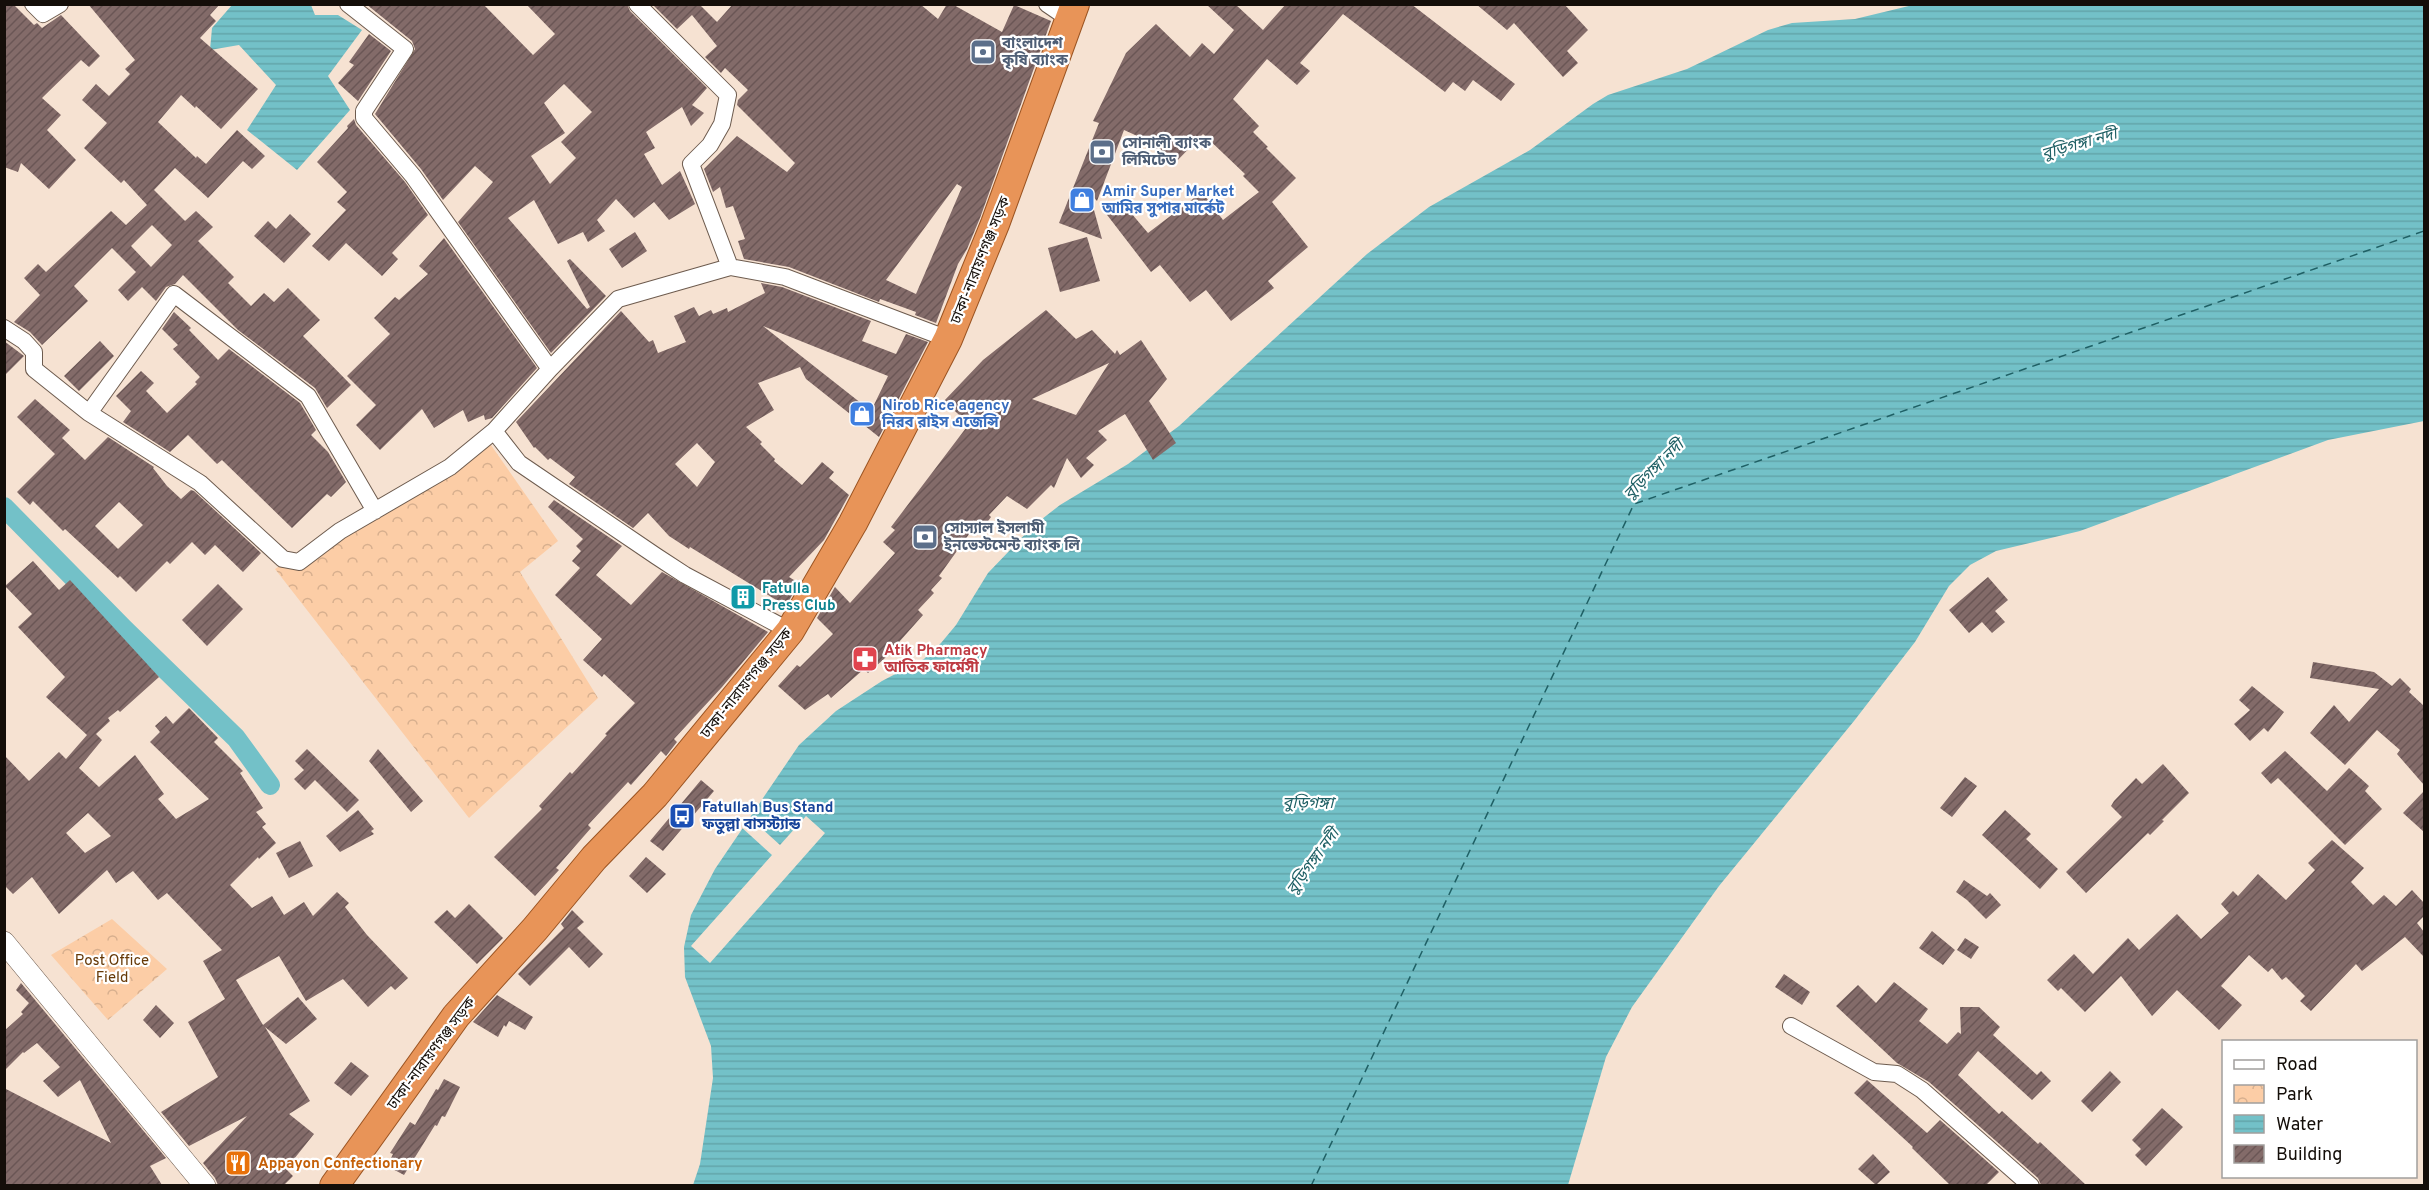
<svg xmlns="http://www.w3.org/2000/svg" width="2429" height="1190" font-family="Overpass,'Noto Sans Bengali',sans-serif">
	<defs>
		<pattern id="park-crowns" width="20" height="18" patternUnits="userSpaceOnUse" patternTransform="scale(1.5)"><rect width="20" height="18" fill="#fccda6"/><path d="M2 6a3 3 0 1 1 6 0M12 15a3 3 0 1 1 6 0" fill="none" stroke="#d7af8e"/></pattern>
		<pattern id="water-rules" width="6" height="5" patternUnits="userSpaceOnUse" patternTransform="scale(1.5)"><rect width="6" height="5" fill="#73c1c8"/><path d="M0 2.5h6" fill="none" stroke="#63a5aa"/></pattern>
		<pattern id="building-hatch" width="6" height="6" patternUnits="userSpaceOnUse" patternTransform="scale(1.5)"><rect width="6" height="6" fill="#836b69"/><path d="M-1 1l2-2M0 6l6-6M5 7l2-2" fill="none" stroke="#6a5655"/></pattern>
	</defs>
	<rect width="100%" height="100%" fill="#f6e2d2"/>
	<path fill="url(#park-crowns)" d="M486 438 558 541 520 572 598 698 469 818 275 569Z
		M112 919 167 969 108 1020 51 955Z"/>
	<path fill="url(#water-rules)" d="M232 5H311L315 15H338L362 30 328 76 350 110 297 170 247 130 276 85 239 45 210 50 212 28Z
		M1913 5H2424V421L2328 440 2080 531 1996 551 1970 565 1949 586 1915 642 1854 721 1719 886 1632 1007 1606 1057 1568 1185H693L700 1164 713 1078 711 1046 685 977 684 947 691 915 715 869 799 745 836 711 882 681 924 659 941 643 956 625 988 573 1033 526 1060 505 1128 464 1179 426 1367 254 1429 207 1530 150 1593 104 1608 95 1687 69 1768 30 1792 23 1855 19Z"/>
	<path fill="#f6e2d2" d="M747 815 780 845 806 816 825 833 710 963 691 946 772 855 740 826Z"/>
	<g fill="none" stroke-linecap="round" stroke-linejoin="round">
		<path stroke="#73c1c8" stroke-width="20" d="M4 507 124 629 236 738 270 785"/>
		<path stroke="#1f6065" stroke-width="1.5" stroke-dasharray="8 6" stroke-linecap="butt" d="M1311 1186 1634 504 2424 231"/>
	</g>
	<path fill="url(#building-hatch)" fill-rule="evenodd" d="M4 4H13L34 25 37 23 42 28 61 15 100 56 89 67 81 60 42 98 61 115 47 130 76 160 49 189 21 163 18 172 4 167Z
		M88 4H220L210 15 216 21 200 38 258 89 221 129 196 106 195 108 181 95 158 122 196 158 197 156 206 164 237 130 265 156 252 169 243 161 208 198 175 168 154 190 185 221 196 211 213 227 198 241 234 277 228 283 251 306 264 293 274 302 288 288 320 320 303 336 351 385 327 408 315 388 238 330 183 275 175 284 166 287 156 301 142 287 128 301 118 290 136 272 112 248 74 286 88 301 42 345 30 332 14 322 40 295 24 278 38 264 46 272 111 211 126 225 147 205 124 180 121 183 84 148 107 123 82 100 96 84 109 96 130 74 125 69 135 60ZM152 225 172 245 151 267 131 246Z
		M366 4H483L533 55 555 34 526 4H627L630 11 707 88 692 105 704 113 691 126 682 107 646 132 655 148 644 154 662 185 680 171 695 204 669 220 654 202 634 218 616 199 597 220 605 231 588 242 583 232 558 244 534 200 508 218 587 309 590 307 567 261 570 259 606 296 551 353 458 222 493 182 475 166 443 200 421 169 375 114 415 49 412 41ZM564 84 592 112 561 142 576 158 550 184 531 156 565 133 544 103Z
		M652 4H702L701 6 717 22 733 4H920L938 19 947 4H952L1002 32 1014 5 1051 21 980 218 967 249 958 264 936 323 915 315 916 312 880 299 879 302 789 267 744 259 738 241 745 239 733 206 726 208 720 187 713 192 704 169 737 136 787 172 795 163 737 105 738 100 748 90 725 68 721 73 705 57 717 46 692 15 677 29ZM957 184 962 187 916 294 886 280Z
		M1206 4H1235L1263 30 1286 4H1411L1515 84 1501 101 1473 80 1465 91 1453 82 1445 92 1343 14 1300 63 1310 71 1297 85 1267 59 1233 99 1259 126 1253 132 1268 147 1266 148 1296 178 1272 202 1308 247 1268 281 1274 288 1231 321 1206 290 1190 302 1160 265 1151 272 1101 207 1120 200 1148 233 1202 192 1223 220 1259 192 1243 176 1245 174 1203 134 1172 166 1144 139 1124 130 1097 201 1089 192 1102 239 1059 223 1099 123 1093 121 1126 53 1156 24 1190 57 1202 43 1214 54 1234 30Z
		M1476 4H1564L1588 30 1567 51 1578 63 1563 77 1514 23 1507 30Z
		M369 34 391 51 358 101 338 83 354 65 349 62Z
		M354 119 356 125 405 182 428 215 392 253 398 259 382 276 346 243 329 261 312 246 346 210 337 202 347 192 317 162 348 128 347 126Z
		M290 214 311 234 284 263 254 236 268 221 276 229Z
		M635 232 647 251 622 268 609 249Z
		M1087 237 1100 281 1060 292 1048 248Z
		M444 238 537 368 492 418 485 420 484 415 468 422 463 410 434 428 422 409 380 450 356 425 376 405 347 376 390 334 374 318 395 297 399 300 428 274 419 266Z
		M761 283 782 287 871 321 862 341 896 354 906 334 928 342 879 437 806 379 800 367 758 383 774 410 746 427 762 442 760 444 775 459 774 461 802 485 822 462 834 472 829 478 849 495 824 540 789 577 799 583 786 606 690 547 689 549 669 536 648 513 633 528 569 484 575 477 550 458 548 460 535 447 534 448 516 422 621 311 649 342 653 340 658 353 686 342 674 316 694 307 699 316 711 310 713 314 727 308 728 312 765 293ZM763 326 888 376 871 411ZM697 443 715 462 697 487 675 464Z
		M1046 310 1076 339 1092 330 1115 354 1117 350 1120 355 1141 340 1167 379 1149 401 1176 443 1153 460 1125 414 1098 431 1107 440 1086 458 1094 465 1081 478 1067 458 1054 488 1051 485 1027 509 1007 496 989 515 991 517 978 535 972 530 939 576 942 578 931 590 934 593 918 610 923 615 884 659 868 673 864 669 831 698 828 694 805 710 778 686 797 665 800 667 833 634 817 618 835 587 850 603 895 553 883 542 895 530 891 527 969 424 944 401 983 360ZM1109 363 1076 415 1032 399Z
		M174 312 191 328 189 330 218 360 229 349 300 403 316 430 311 435 328 452 346 482 331 497 327 494 292 528 222 460 217 464 188 435 170 452 123 422 131 411 116 396 141 371 154 383 146 391 167 413 197 384 195 382 200 377 173 349 178 345 162 329Z
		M4 341 24 356 4 376Z
		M100 341 114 356 79 391 64 376Z
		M35 399 70 430 62 438 85 460 108 437 154 467 153 468 167 486 181 499 191 490 194 491 261 553 243 572 215 545 205 555 192 542 170 564 167 561 136 592 120 576 118 578 65 529 63 531 33 501 30 505 17 492 55 454 17 417ZM119 502 143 525 118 549 95 526Z
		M554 500 622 546 596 575 631 605 662 572 768 632 722 687 674 739 677 742 666 756 661 751 631 785 628 782 588 825 591 828 556 868 559 870 535 896 494 857 542 809 539 806 570 772 572 774 607 735 605 734 635 703 604 674 602 677 583 660 602 639 555 595 580 568 572 561 581 551 576 546 583 539 548 507Z
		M33 561 59 590 70 580 159 677 120 712 118 710 108 718 110 721 96 734 102 740 79 768 99 787 135 755 164 794 158 799 176 819 209 799 150 742 160 732 155 726 166 716 173 724 189 708 218 738 214 742 243 771 240 773 263 808 256 812 266 824 262 827 276 843 259 859 258 857 230 885 252 908 272 896 284 915 304 902 313 916 337 892 349 903 345 907 367 935 408 978 395 990 391 986 368 1007 343 979 306 1001 279 956 236 980 263 1025 298 997 317 1019 286 1044 265 1027 310 1101 289 1114 314 1134 286 1169 293 1176 284 1185H218L215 1178 203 1163 247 1116 189 1146 161 1112 218 1077 188 1022 225 999 203 961 222 950 167 893 158 900 133 871 116 883 107 870 59 914 32 877 13 894 4 885V755L29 781 59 752 66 759 87 735 46 697 65 677 18 627 32 614 5 586ZM88 813 111 836 85 853 66 833Z
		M1988 577 2008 600 1995 611 2005 622 1992 633 1982 622 1969 633 1949 610Z
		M218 584 243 609 207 646 182 620Z
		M2313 662 2374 672 2392 686 2400 678 2411 689 2409 692 2424 706V785L2397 754 2400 750 2377 730 2345 765 2310 733 2334 705 2349 722 2379 689 2310 678Z
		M2252 686 2284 712 2268 732 2264 728 2250 741 2234 724 2250 710 2239 700Z
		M307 749 359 800 347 812 315 780 305 790 294 779 304 770 295 761Z
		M378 749 423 801 411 812 369 761Z
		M2285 751 2327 791 2349 768 2369 786 2365 791 2382 809 2345 845 2278 778 2271 784 2261 773Z
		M2163 764 2189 793 2162 820 2164 821 2150 835 2148 833 2086 893 2066 872 2122 817 2111 806 2114 801 2136 778 2142 784Z
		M1965 777 1977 786 1952 817 1940 808Z
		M701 780 714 791 663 851 650 841Z
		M2424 791V832L2403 813Z
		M358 810 374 829 371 831 374 834 340 852 326 836Z
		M2005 810 2031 834 2026 839 2058 869 2040 889 1982 835Z
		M2332 840 2364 868 2351 882 2373 905 2384 895 2396 906 2412 890 2424 903V916L2417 923 2424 932V957L2405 937 2362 971 2356 964 2311 1011 2300 1001 2305 996 2286 977 2282 980 2272 968 2268 972 2249 955 2221 986 2242 1005 2219 1030 2177 990 2152 1016 2121 976 2085 1012 2061 988 2058 991 2047 980 2074 954 2093 974 2128 938 2139 950 2177 914 2201 939 2229 913 2221 904 2233 891 2238 896 2258 874 2286 900 2315 870 2308 863Z
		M300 841 313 866 289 878 276 853Z
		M646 857 666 874 647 893 629 876Z
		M1964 880 1987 896 1990 893 2001 905 1986 919 1967 900 1956 892Z
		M469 904 503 938 477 964 434 922 447 910 455 918Z
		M572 910 584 922 577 928 603 954 589 968 569 947 530 986 518 974 564 928 561 924Z
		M1932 931 1955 950 1943 965 1919 948Z
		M1965 938 1979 947 1971 959 1957 950Z
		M1784 974 1810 992 1802 1005 1775 987Z
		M1894 982 1928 1009 1919 1021 1947 1044 1958 1032 1961 1034 1960 1007H1979L2000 1027 1993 1035 2037 1075 2041 1071 2051 1081 2032 1100 1978 1051 1958 1075 1999 1114 2002 1111 2038 1144 2040 1142 2086 1185H2041L2038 1178 1929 1082 1897 1063 1836 1006 1858 985 1876 1003Z
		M21 983 166 1158 150 1166 162 1185H4V1088L111 1143 80 1080 58 1097 43 1081 60 1067 37 1043 24 1053 23 1052 4 1071V1031L23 1014 21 1012 29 1003 16 990Z
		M497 995 533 1017 525 1030 509 1021 506 1027 504 1025 498 1037 473 1022Z
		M156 1005 174 1023 160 1038 143 1020Z
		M351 1062 369 1076 351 1096 334 1083Z
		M2110 1071 2121 1082 2092 1112 2081 1101Z
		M444 1079 460 1087 445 1117 442 1116 437 1126 435 1125 404 1175 387 1166 393 1154 390 1153 410 1122 415 1125 436 1089 438 1090Z
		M1867 1080 1927 1133 1940 1120 1999 1172 1986 1185H1950L1912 1148 1913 1147 1854 1093Z
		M2162 1108 2183 1127 2146 1166 2135 1155 2141 1149 2132 1140Z
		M1873 1154 1890 1172 1876 1185 1858 1169Z"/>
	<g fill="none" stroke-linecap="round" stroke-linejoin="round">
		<g stroke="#6d5b4e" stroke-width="18">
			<path id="minor" d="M33 4 43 14 60 4
				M348 4 405 49 364 111V118L413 176 550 369
				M637 4 728 95 722 124 710 145 691 164 730 267 785 277 948 339
				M1047 4 1069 19
				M4 328 24 341 34 352V369L89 413 200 483 283 559 299 562 340 531 450 467 494 431 519 463 656 556 685 575 790 631
				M89 413 174 294 308 396 375 511
				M494 431 550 369 618 299 730 267
				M1791 1026 1874 1072 1897 1074 1922 1090 2031 1186"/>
		</g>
		<g stroke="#6d5b4e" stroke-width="22">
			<path id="tertiary" d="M4 942 205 1186"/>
		</g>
		<g stroke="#9b5422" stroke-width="30">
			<path id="trunk" d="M334 1186 456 1016 535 929 594 858 655 795 790 631 853 523 948 339 995 224 1075 4"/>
		</g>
		<use href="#minor" stroke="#fff" stroke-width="16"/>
		<use href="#tertiary" stroke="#fff" stroke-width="21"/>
		<use href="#trunk" stroke="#e89458" stroke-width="28"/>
	</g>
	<defs>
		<g id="bank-square" transform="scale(1.35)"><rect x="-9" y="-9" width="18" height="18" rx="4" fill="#5c6f8a" stroke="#fff"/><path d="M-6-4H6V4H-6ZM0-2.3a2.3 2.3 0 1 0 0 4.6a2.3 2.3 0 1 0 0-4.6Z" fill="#fff"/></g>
		<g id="shop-square" transform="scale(1.35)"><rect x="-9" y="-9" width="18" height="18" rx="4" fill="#3f7fe0" stroke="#fff"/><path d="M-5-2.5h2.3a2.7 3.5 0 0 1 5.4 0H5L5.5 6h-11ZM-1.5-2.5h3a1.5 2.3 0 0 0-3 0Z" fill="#fff"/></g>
		<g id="building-square" transform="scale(1.35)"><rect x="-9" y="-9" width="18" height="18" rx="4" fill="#0f9aa8" stroke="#fff"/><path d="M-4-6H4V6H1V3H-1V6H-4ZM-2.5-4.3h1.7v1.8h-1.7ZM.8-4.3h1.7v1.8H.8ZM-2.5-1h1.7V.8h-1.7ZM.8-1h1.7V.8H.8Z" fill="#fff"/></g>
		<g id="pharmacy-square" transform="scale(1.35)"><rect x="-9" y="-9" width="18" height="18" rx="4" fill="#e0444e" stroke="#fff"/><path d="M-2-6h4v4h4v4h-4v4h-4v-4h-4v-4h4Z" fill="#fff"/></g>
		<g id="bus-square" transform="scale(1.35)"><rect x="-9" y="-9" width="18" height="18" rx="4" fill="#1a4fb4" stroke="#fff"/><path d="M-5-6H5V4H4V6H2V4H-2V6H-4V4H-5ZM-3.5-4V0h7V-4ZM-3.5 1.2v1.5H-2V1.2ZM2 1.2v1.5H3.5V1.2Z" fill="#fff"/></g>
		<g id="restaurant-square" transform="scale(1.35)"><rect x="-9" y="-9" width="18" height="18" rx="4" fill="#e8710a" stroke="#fff"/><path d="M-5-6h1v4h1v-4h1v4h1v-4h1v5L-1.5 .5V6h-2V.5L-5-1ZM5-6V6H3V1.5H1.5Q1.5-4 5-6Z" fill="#fff"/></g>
	</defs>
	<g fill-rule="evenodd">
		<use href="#bank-square" x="983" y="52"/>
		<use href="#bank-square" x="1102" y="152"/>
		<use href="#shop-square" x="1082" y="200"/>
		<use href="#shop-square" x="862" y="414"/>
		<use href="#bank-square" x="925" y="537"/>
		<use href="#building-square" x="743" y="597"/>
		<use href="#pharmacy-square" x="865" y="659"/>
		<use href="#bus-square" x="682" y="816"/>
		<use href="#restaurant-square" x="238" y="1163"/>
	</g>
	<g text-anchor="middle" stroke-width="4.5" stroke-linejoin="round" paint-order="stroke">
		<g font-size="15" font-weight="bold" fill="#4e5e75" stroke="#fff" text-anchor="start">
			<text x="1002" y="48">বাংলাদেশ<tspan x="1002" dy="17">কৃষি ব্যাংক</tspan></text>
			<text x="1122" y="148">সোনালী ব্যাংক<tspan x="1122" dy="17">লিমিটেড</tspan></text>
			<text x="944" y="533">সোস্যাল ইসলামী<tspan x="944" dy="17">ইনভেস্টমেন্ট ব্যাংক লি</tspan></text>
		</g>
		<g font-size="15" font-weight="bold" fill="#366cbe" stroke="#fff" text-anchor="start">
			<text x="1102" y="196">Amir Super Market<tspan x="1102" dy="17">আমির সুপার মার্কেট</tspan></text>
			<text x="882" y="410">Nirob Rice agency<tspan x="882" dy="17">নিরব রাইস এজেন্সি</tspan></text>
		</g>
		<g font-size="15" fill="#140e09" stroke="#fff">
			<text transform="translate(980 260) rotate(-68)" y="5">ঢাকা-নারায়ণগঞ্জ সড়ক</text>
			<text transform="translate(746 683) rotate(-51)" y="5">ঢাকা-নারায়ণগঞ্জ সড়ক</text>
			<text transform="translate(431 1053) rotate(-53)" y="5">ঢাকা-নারায়ণগঞ্জ সড়ক</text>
		</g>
		<g font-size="15" font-weight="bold" fill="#0d838f" stroke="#fff" text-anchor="start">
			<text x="762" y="593">Fatulla<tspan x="762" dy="17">Press Club</tspan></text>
		</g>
		<g font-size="15" font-weight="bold" fill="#be3a42" stroke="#fff" text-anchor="start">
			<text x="884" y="655">Atik Pharmacy<tspan x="884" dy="17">আতিক ফার্মেসী</tspan></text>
		</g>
		<g font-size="15" font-weight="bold" fill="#164399" stroke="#fff" text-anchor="start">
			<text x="702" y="812">Fatullah Bus Stand<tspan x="702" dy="17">ফতুল্লা বাসস্ট্যান্ড</tspan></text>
		</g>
		<g font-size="15" fill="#663907" stroke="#fff">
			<text x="112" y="965">Post Office<tspan x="112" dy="17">Field</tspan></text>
		</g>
		<g font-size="15" font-weight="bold" fill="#c56008" stroke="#fff" text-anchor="start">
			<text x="258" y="1168">Appayon Confectionary</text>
		</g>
		<g font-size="16" font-style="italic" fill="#1f6065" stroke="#fff">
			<text transform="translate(2079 143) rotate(-16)" y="6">বুড়িগঙ্গা নদী</text>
			<text transform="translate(1653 469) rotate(-45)" y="6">বুড়িগঙ্গা নদী</text>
			<text x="1308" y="808">বুড়িগঙ্গা</text>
			<text transform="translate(1312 861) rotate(-54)" y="6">বুড়িগঙ্গা নদী</text>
		</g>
	</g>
	<rect width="2429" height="1190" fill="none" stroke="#140e09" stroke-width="12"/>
	<rect x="2222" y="1040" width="195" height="138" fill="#ffffff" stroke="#a19f9d" stroke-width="1.5"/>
	<rect x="2234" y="1060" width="30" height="9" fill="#ffffff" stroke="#a19f9d" stroke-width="1.5"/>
	<text x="2276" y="1070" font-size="18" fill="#140e09">Road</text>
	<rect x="2234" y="1085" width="30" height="18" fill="url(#park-crowns)" stroke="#a19f9d" stroke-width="1.5"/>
	<text x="2276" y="1100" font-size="18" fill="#140e09">Park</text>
	<rect x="2234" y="1115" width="30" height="18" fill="url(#water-rules)" stroke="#a19f9d" stroke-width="1.5"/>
	<text x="2276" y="1130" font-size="18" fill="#140e09">Water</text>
	<rect x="2234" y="1145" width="30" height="18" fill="url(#building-hatch)" stroke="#a19f9d" stroke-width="1.5"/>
	<text x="2276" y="1160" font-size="18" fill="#140e09">Building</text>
</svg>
